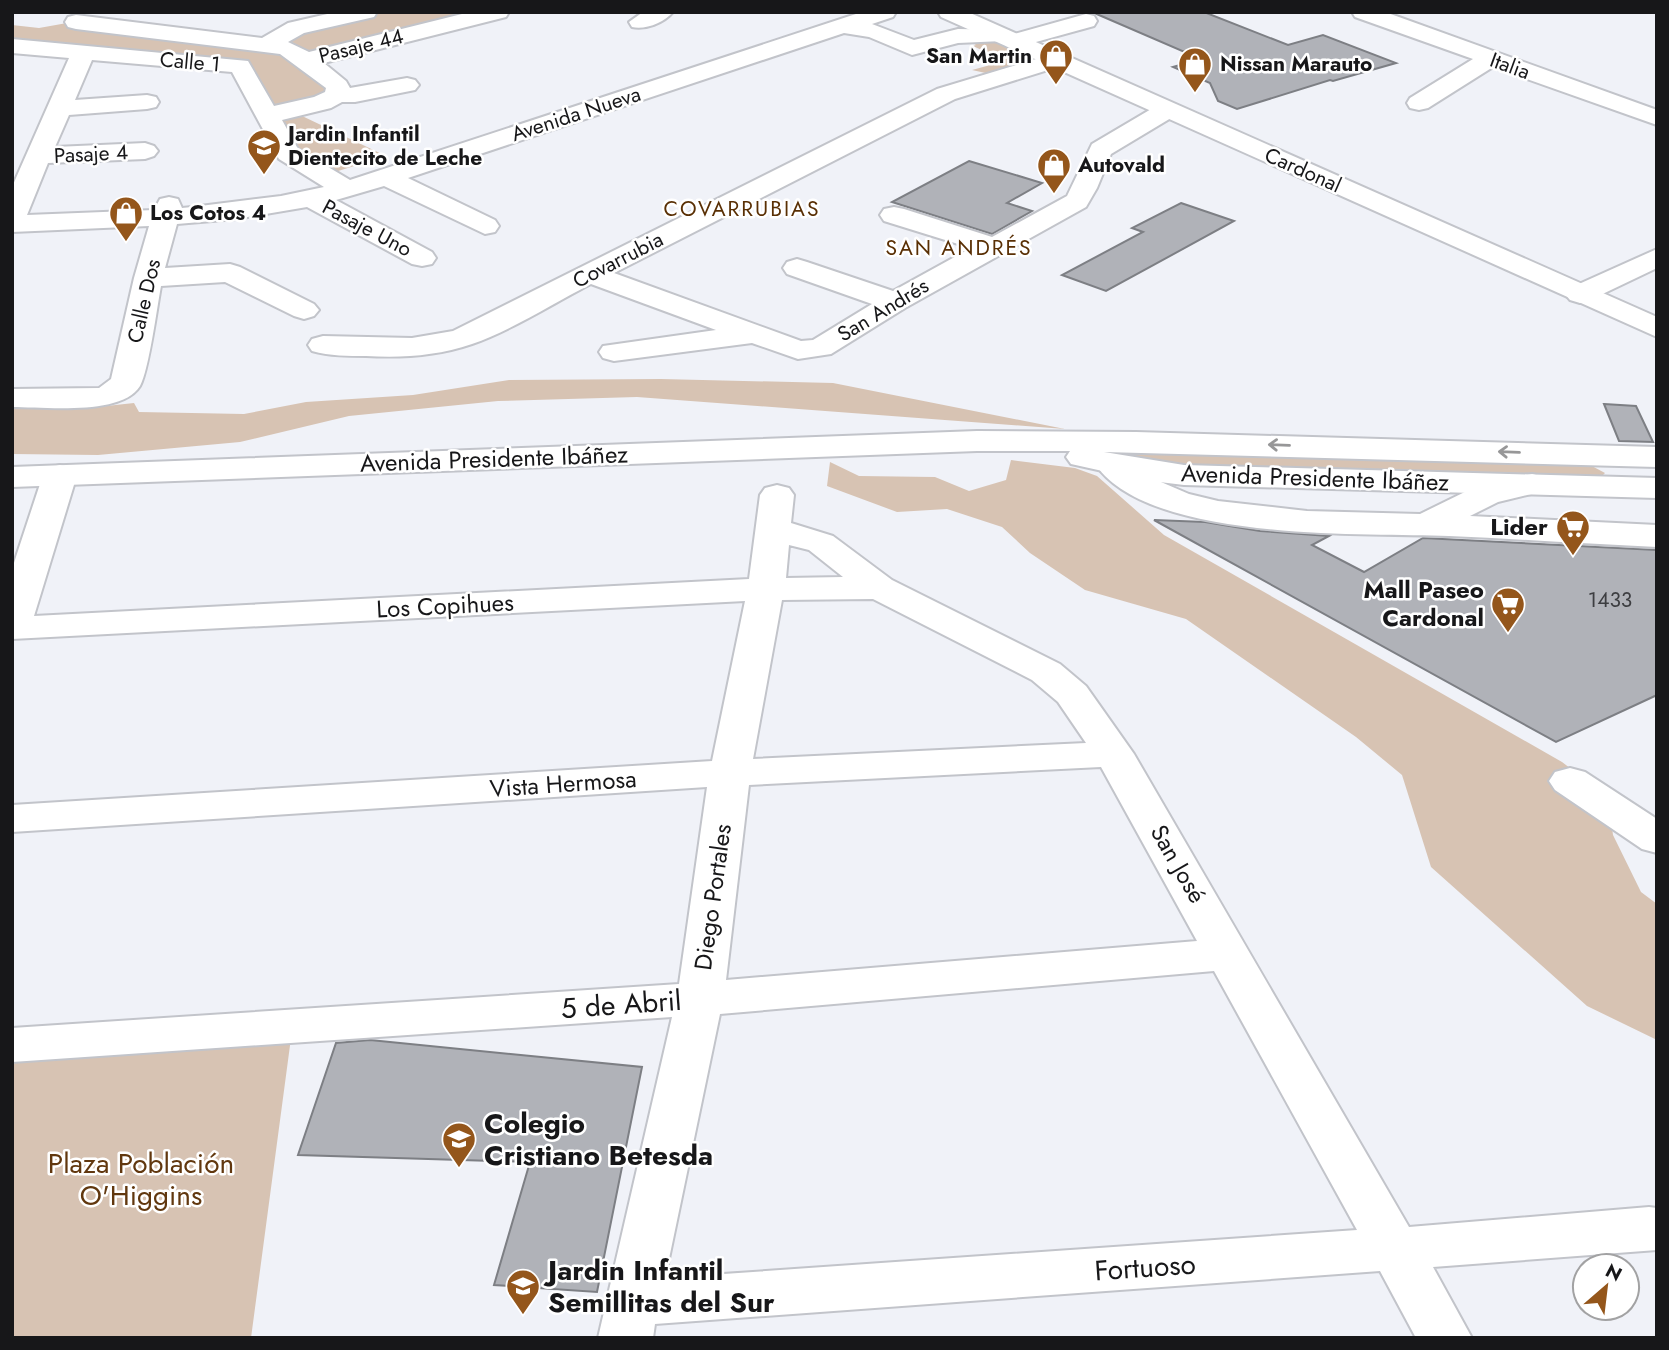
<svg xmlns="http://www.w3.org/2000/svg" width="1669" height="1350" font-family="Jost,sans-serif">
	<rect width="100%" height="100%" fill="#f0f2f8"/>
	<path fill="#d7c3b3" d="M377 12H473L311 53 289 42 312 26Z
		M67 23 294 54 332 94 273 108 250 66 12 42V25L39 28Z
		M968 40H991L1031 58 1033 61 990 74 972 70 1005 61 973 46 976 45Z
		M300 115 386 156 335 172 300 156 280 122 283 118Z
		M661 379 833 383 1065 429 637 397 498 401 349 416 240 442 98 455 12 454V401L85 405 88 408 134 403 139 412 244 414 306 402 413 395 509 380Z
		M1152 450 1590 465 1605 473 1600 478 1197 468 1115 455 1127 451Z
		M1011 460 1075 468 1097 476 1164 535 1562 762 1608 797 1613 835 1641 892 1657 904V1040L1587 1006 1431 867 1402 775 1356 737 1186 619 1085 590 1030 553 1002 527 947 509 897 512 827 486 830 462 859 476 935 477 969 491 1006 480Z
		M291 1038 251 1338H12V1060Z"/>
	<path fill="#b0b2b8" stroke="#7d7f84" stroke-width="2" d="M1092 12H1204L1288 45 1323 35 1396 63 1333 81 1330 80 1237 109 1218 101 1210 83 1173 67 1201 59Z
		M969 161 1042 183 1007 203 1032 211 992 234 892 202Z
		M1181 203 1234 221 1106 291 1062 275 1143 232 1132 228Z
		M1604 404 1636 406 1653 442 1619 441Z
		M1154 520 1205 522 1260 531 1329 536 1312 545 1364 572 1423 538 1657 550V695L1556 742Z
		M370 1040 642 1067 597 1292 494 1285 530 1162 298 1155 336 1043Z"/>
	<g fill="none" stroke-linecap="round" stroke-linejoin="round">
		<g stroke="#c2c4ca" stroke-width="4">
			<path id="minor" d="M336 12H377L374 17 304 33 288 42 309 52 470 12H509L506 17 324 63 346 81 350 88 407 78 415 80 419 85 415 90 355 102H342L331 108 282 120 298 149 350 180 862 12H896L893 17 872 24 914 40 958 29 1008 30 1011 35 1086 14 1094 16 1097 21 1094 26 1014 48 1006 46 1003 41 958 43 912 55 869 37 844 33 408 178 495 220 499 226 495 232 485 234 384 186 336 200 432 252 436 258 432 264 422 266 412 264 307 207 236 219 177 224 165 268 230 264 240 267 314 304 319 310 314 316 304 319 294 316 225 282 161 286C157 307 149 370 140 386 122 416 44 407 12 407V389L99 388 111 379 134 278 149 226 12 232V187L69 58 12 53V39L248 61 274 106 314 97 325 92 326 88 280 54 76 29 68 27 65 22 68 17 76 15 262 38 288 23ZM92 60 232 72 279 159 324 187 281 196 192 207 182 208 178 199 169 197 160 199 154 210 27 215 48 163 145 159 154 156 158 151 154 146 145 143 55 147 69 115 147 109 156 107 159 102 156 97 147 95 75 100Z
				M643 12H673C664 23 645 30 632 27L629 22Z
				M1352 12H1385L1657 110V125L1493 67 1428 108 1419 110 1410 108 1407 103 1410 98 1473 59 1355 17Z
				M1056 53 1064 55 1068 60 1064 65 955 99 614 273 801 341 813 340 872 304 787 274 783 268 787 262 797 259 807 262 893 291 971 248 884 221 880 215 884 209 894 207 904 209 992 237 1067 196 1092 144 1158 105 1167 103 1176 105 1179 110 1176 115 1111 154 1097 188 1086 207 905 308 831 354 798 359 752 343 614 361 603 358 599 352 603 346 716 330 591 284C554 303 510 331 472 344 437 356 402 358 366 356 348 356 330 356 312 351L308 345 312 339 323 336 412 338 453 331 937 89Z
				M1657 249V268L1590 300 1580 303 1570 300 1565 294 1570 288Z
				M1113 455 1125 458 1154 479 1189 494 1218 501 1307 511 1420 514 1475 487 1532 474 1544 477 1549 484 1544 491 1498 502 1470 516 1657 525V547C1587 544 1518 539 1449 536 1363 533 1149 542 1096 465L1101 458Z
				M60 465 72 468 77 475 34 616 749 579 760 495 765 488 777 485 789 488 794 495 791 523 833 536 892 580 1060 664 1086 686 1134 754 1409 1227 1649 1207 1657 1208V1250L1433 1267 1472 1338H1416L1380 1271 655 1324 653 1338H598L672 1017 12 1062V1028L679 984 707 787 12 832V805L712 761 745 601 12 639V569L43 475 48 468ZM789 545 809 550 843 577 786 578ZM873 599 1032 680 1058 702 1086 743 753 759 782 600ZM1101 767 1197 941 726 980 749 785ZM1214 971 1357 1230 665 1278 720 1014Z
				M1570 768 1585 772 1657 819V853L1642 849 1555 790 1549 781 1555 772Z"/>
		</g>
		<g stroke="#c2c4ca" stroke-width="4">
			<path id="major" d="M938 12H968L1657 317V337L941 17Z
				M977 431 1136 432 1657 447V467L1104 452 1184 465 1657 478V498L1184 485 1143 480 1071 464 1066 457 1070 451H977L12 487V467Z"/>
		</g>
		<use href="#minor" fill="#fff" fill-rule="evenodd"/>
		<use href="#major" fill="#fff" fill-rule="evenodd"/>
	</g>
	<defs><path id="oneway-shaft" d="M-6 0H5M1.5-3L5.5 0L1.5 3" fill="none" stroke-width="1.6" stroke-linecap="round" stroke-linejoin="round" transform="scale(1.75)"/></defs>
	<g stroke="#979798">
		<use href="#oneway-shaft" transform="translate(1279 445) rotate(-178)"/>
		<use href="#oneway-shaft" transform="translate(1509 452) rotate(-178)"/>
	</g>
	<defs>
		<g id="shop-pin" transform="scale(1.75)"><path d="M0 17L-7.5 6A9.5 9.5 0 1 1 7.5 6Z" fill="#94561b" stroke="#fff"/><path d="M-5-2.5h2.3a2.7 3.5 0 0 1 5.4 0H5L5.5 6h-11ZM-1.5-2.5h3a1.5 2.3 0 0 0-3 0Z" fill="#fff"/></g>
		<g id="school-pin" transform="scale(1.75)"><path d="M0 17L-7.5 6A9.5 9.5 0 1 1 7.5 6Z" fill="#94561b" stroke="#fff"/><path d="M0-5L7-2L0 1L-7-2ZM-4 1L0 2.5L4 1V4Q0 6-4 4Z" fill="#fff"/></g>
		<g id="supermarket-pin" transform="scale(1.75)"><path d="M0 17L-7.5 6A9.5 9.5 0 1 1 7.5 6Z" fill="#94561b" stroke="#fff"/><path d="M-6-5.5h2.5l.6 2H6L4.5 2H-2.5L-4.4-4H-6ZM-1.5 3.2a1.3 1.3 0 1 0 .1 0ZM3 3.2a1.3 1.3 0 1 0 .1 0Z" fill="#fff"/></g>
	</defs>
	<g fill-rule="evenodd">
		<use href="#shop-pin" x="1056" y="56"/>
		<use href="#shop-pin" x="1195" y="64"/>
		<use href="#school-pin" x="264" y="146"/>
		<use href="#shop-pin" x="1054" y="165"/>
		<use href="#shop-pin" x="126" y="213"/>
		<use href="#supermarket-pin" x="1573" y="527"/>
		<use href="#supermarket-pin" x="1508" y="604"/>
		<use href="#school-pin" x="459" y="1139"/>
		<use href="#school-pin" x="523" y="1286"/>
	</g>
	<g text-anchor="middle" stroke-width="5" stroke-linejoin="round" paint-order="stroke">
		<g font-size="21" fill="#171719" stroke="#fff">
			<text transform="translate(361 46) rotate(-14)" y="7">Pasaje 44</text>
			<text transform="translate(190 62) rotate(5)" y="7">Calle 1</text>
			<text transform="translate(1510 66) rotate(20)" y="7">Italia</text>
			<text transform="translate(576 114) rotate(-18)" y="7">Avenida Nueva</text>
			<text transform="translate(91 154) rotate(-3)" y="7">Pasaje 4</text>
			<text transform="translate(1303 170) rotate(24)" y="7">Cardonal</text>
			<text transform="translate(367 228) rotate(28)" y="7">Pasaje Uno</text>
			<text transform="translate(618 260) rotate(-27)" y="7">Covarrubia</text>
			<text transform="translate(144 301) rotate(-77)" y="7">Calle Dos</text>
			<text transform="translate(883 310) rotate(-31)" y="7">San Andrés</text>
		</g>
		<g font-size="21" font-weight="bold" fill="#171719" stroke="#fff" text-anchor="start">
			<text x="1032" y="63" text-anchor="end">San Martin</text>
			<text x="1220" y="71">Nissan Marauto</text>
			<text x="288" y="141">Jardin Infantil<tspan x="288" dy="24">Dientecito de Leche</tspan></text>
			<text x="1078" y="172">Autovald</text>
			<text x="150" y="220">Los Cotos 4</text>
		</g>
		<g font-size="21" letter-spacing="2" fill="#592f04" stroke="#fff">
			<text x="742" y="216">COVARRUBIAS</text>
			<text x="959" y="255">SAN ANDRÉS</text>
		</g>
		<g font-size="21" fill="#3d3e41">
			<text x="1610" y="607">1433</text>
		</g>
		<g font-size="24" fill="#171719" stroke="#fff">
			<text transform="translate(494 459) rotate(-2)" y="8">Avenida Presidente Ibáñez</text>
			<text transform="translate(1315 478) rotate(2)" y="8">Avenida Presidente Ibáñez</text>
			<text transform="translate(445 606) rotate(-3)" y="8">Los Copihues</text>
			<text transform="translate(563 784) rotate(-4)" y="8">Vista Hermosa</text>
			<text transform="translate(1178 864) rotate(60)" y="8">San José</text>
			<text transform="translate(713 897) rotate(-82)" y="8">Diego Portales</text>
		</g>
		<g font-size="24" font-weight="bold" fill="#171719" stroke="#fff" text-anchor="end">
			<text x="1548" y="535">Lider</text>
			<text x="1484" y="598">Mall Paseo<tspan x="1484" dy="28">Cardonal</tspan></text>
		</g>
		<g font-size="28" fill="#171719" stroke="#fff">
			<text transform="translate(621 1004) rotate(-4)" y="10">5 de Abril</text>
			<text transform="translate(1145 1267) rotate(-4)" y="10">Fortuoso</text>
		</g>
		<g font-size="28" font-weight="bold" fill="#171719" stroke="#fff" text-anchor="start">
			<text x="484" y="1133">Colegio<tspan x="484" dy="32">Cristiano Betesda</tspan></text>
			<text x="548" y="1280">Jardin Infantil<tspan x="548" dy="32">Semillitas del Sur</tspan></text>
		</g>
		<g font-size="28" fill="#61370e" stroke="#fff">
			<text x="141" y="1173">Plaza Población<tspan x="141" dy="32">O'Higgins</tspan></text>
		</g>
	</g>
	<rect width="1669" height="1350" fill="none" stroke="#171719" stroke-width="28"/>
	<g transform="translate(1606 1287) rotate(28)"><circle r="33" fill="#ffffff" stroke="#a2a2a3" stroke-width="2"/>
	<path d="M0-5L12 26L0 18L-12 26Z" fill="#94561b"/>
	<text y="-10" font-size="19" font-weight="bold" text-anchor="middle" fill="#171719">N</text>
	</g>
</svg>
